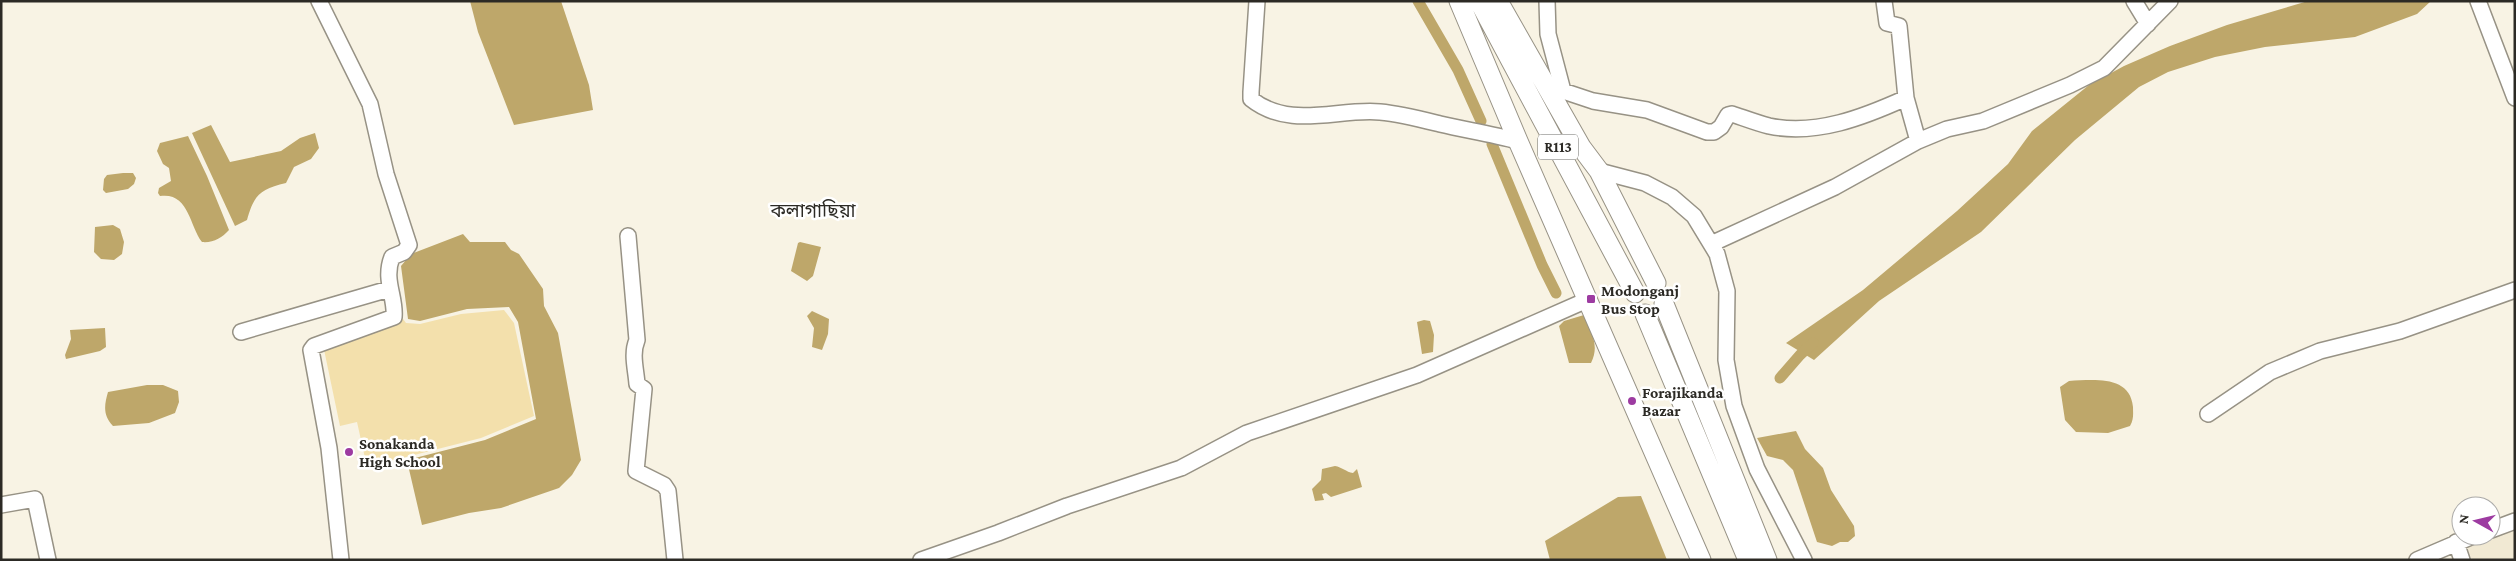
<svg xmlns="http://www.w3.org/2000/svg" width="2516" height="561" font-family="'Crimson Pro','Noto Sans Bengali',serif">
	<rect width="100%" height="100%" fill="#f8f3e4"/>
	<path fill="#f1e9d3" d="M2515 528V560H2472L2466 545Z"/>
	<path fill="#f3e0ac" d="M504 310 514 323 534 416 481 438 367 467 357 422 340 426 322 340 398 312 406 323 420 324 461 314Z"/>
	<path fill="#bea76a" d="M470 1H561L589 85 593 110 514 125 478 32Z
		M2308 1H2431L2417 14 2355 37 2265 47 2215 57 2168 72 2139 87 2075 140 1981 232 1879 301 1814 360 1786 343 1863 290 1957 211 2008 164 2032 131 2089 85 2124 66 2170 46 2227 25Z
		M211 125 230 162 281 151 300 138 315 133 319 148 311 159 294 167 286 183C260 189 254 195 247 220L235 226 192 133Z
		M188 136 207 176 229 230C222 238 213 243 202 242 189 225 189 192 160 196L158 193 159 188 171 181 169 168 163 164 157 151 160 143Z
		M123 173H133L136 178 134 184 128 189 106 193 103 190 104 179 107 175Z
		M113 225 120 229 124 242 122 254 114 260 101 259 94 252 95 227Z
		M463 234 470 242H505L511 250 519 254 543 289 544 306 558 333 581 460 572 475 559 488 501 508 469 513 422 525 408 465 415 458 485 440 536 419 518 322 509 307 467 309 420 321 408 319 401 266 411 254Z
		M800 242 821 247 813 276 807 281 791 271 798 243Z
		M812 311 829 319 828 334 822 350 812 347 814 328 807 316Z
		M1584 315C1591 332 1600 345 1591 363H1569L1559 326 1564 321Z
		M1424 320 1430 321 1434 335 1433 352 1422 354 1417 322Z
		M105 328 106 347 100 351 66 359 65 355 71 339 70 330Z
		M2069 381C2094 380 2130 375 2133 407 2133 414 2134 419 2130 426L2108 433 2076 432 2065 420 2060 387Z
		M147 385H163L178 391 179 402 175 413 149 423 113 426C103 415 104 406 108 392Z
		M1796 431 1805 449 1823 468 1831 490 1854 526 1855 536 1848 542H1840L1832 546 1817 542 1793 470 1783 460 1767 456 1757 438Z
		M1335 466C1342 467 1346 472 1353 473L1357 469 1362 487 1331 497 1326 493 1322 494 1324 500 1315 501 1312 489 1321 480 1322 469Z
		M1641 496 1667 560H1550L1545 541 1618 497Z"/>
	<g fill="none" stroke-linecap="round" stroke-linejoin="round">
		<path stroke="#bea76a" stroke-width="11" d="M1418 1 1458 70 1481 121
			M1492 144 1542 265 1556 293
			M1780 378 1800 355 1813 343"/>
		<g stroke="#979285" stroke-width="18">
			<path id="minor" d="M319 1 370 104 386 174 409 245 404 252 392 257C383 280 396 297 394 317L314 346 311 350 329 448 341 560
				M1257 1 1251 92V99C1290 130 1337 108 1380 112 1401 114 1420 119 1440 124 1466 130 1492 134 1518 141
				M1547 1 1548 34 1563 91 1593 101 1647 110 1707 132H1714L1721 127 1728 115 1732 114C1744 118 1757 123 1769 126 1816 136 1864 117 1906 98
				M1884 1 1887 23 1899 26 1906 98 1918 141
				M2134 1 2148 24
				M2478 1 2515 98
				M1599 171 1645 183 1672 197 1694 216 1717 254 1727 291 1726 360 1734 406 1757 469 1804 560
				M628 236 637 340C631 354 636 369 637 384L644 389 636 471 664 485 668 491 675 560
				M1711 244 1835 187 1918 141 1947 129 1983 121 2070 85 2104 68 2170 1
				M241 332 389 289
				M2208 414 2270 372 2320 351 2400 331 2515 290
				M1 505 35 499 48 560
				M2491 530 2515 521
				M2456 542 2462 560
				M921 560 998 533 1067 506 1181 468 1247 433 1417 375 1587 300
				M2417 560 2473 536"/>
		</g>
		<g stroke="#979285" stroke-width="21">
			<path id="major" d="M1459 1 1518 141 1701 560
				M1479 1 1635 293
				M1498 1 1581 147 1599 171 1656 283
				M1664 304 1767 560
				M1645 314 1748 560"/>
		</g>
		<use href="#minor" stroke="#fff" stroke-width="15"/>
		<use href="#major" stroke="#fff" stroke-width="19"/>
	</g>
	<g fill="#9d3ba1" stroke="#fff" stroke-width="2">
		<rect x="1586" y="294" width="10" height="10" rx="2.5"/>
		<circle cx="1632" cy="401" r="5"/>
		<circle cx="349" cy="452" r="5"/>
	</g>
	<g text-anchor="middle" stroke-width="5" stroke-linejoin="round" paint-order="stroke">
		<rect fill="#fff" stroke="#6b6a66" stroke-width="1" x="1538" y="134.5" width="40" height="25" rx="4"/>
		<g font-size="15" font-weight="bold" fill="#2c2a25">
			<text x="1558" y="152">R113</text>
		</g>
		<g font-size="16" font-weight="bold" fill="#2c2a25" stroke="#fff" text-anchor="start">
			<text x="1601" y="296">Modonganj<tspan x="1601" dy="18">Bus Stop</tspan></text>
			<text x="1642" y="398">Forajikanda<tspan x="1642" dy="18">Bazar</tspan></text>
			<text x="359" y="449">Sonakanda<tspan x="359" dy="18">High School</tspan></text>
		</g>
		<g font-size="19" fill="#2c2a25" stroke="#fff">
			<text x="813" y="217">কলাগাছিয়া</text>
		</g>
	</g>
	<rect width="2516" height="561" fill="none" stroke="#2c2a25" stroke-width="5"/>
	<g transform="translate(2476 521) rotate(278)"><circle r="24" fill="#ffffff" stroke="#abaaa8"/>
	<path d="M0-4L9 19L0 12L-9 19Z" fill="#9d3ba1"/>
	<text y="-8" font-size="14" font-weight="bold" text-anchor="middle" fill="#2c2a25">N</text>
	</g>
</svg>
